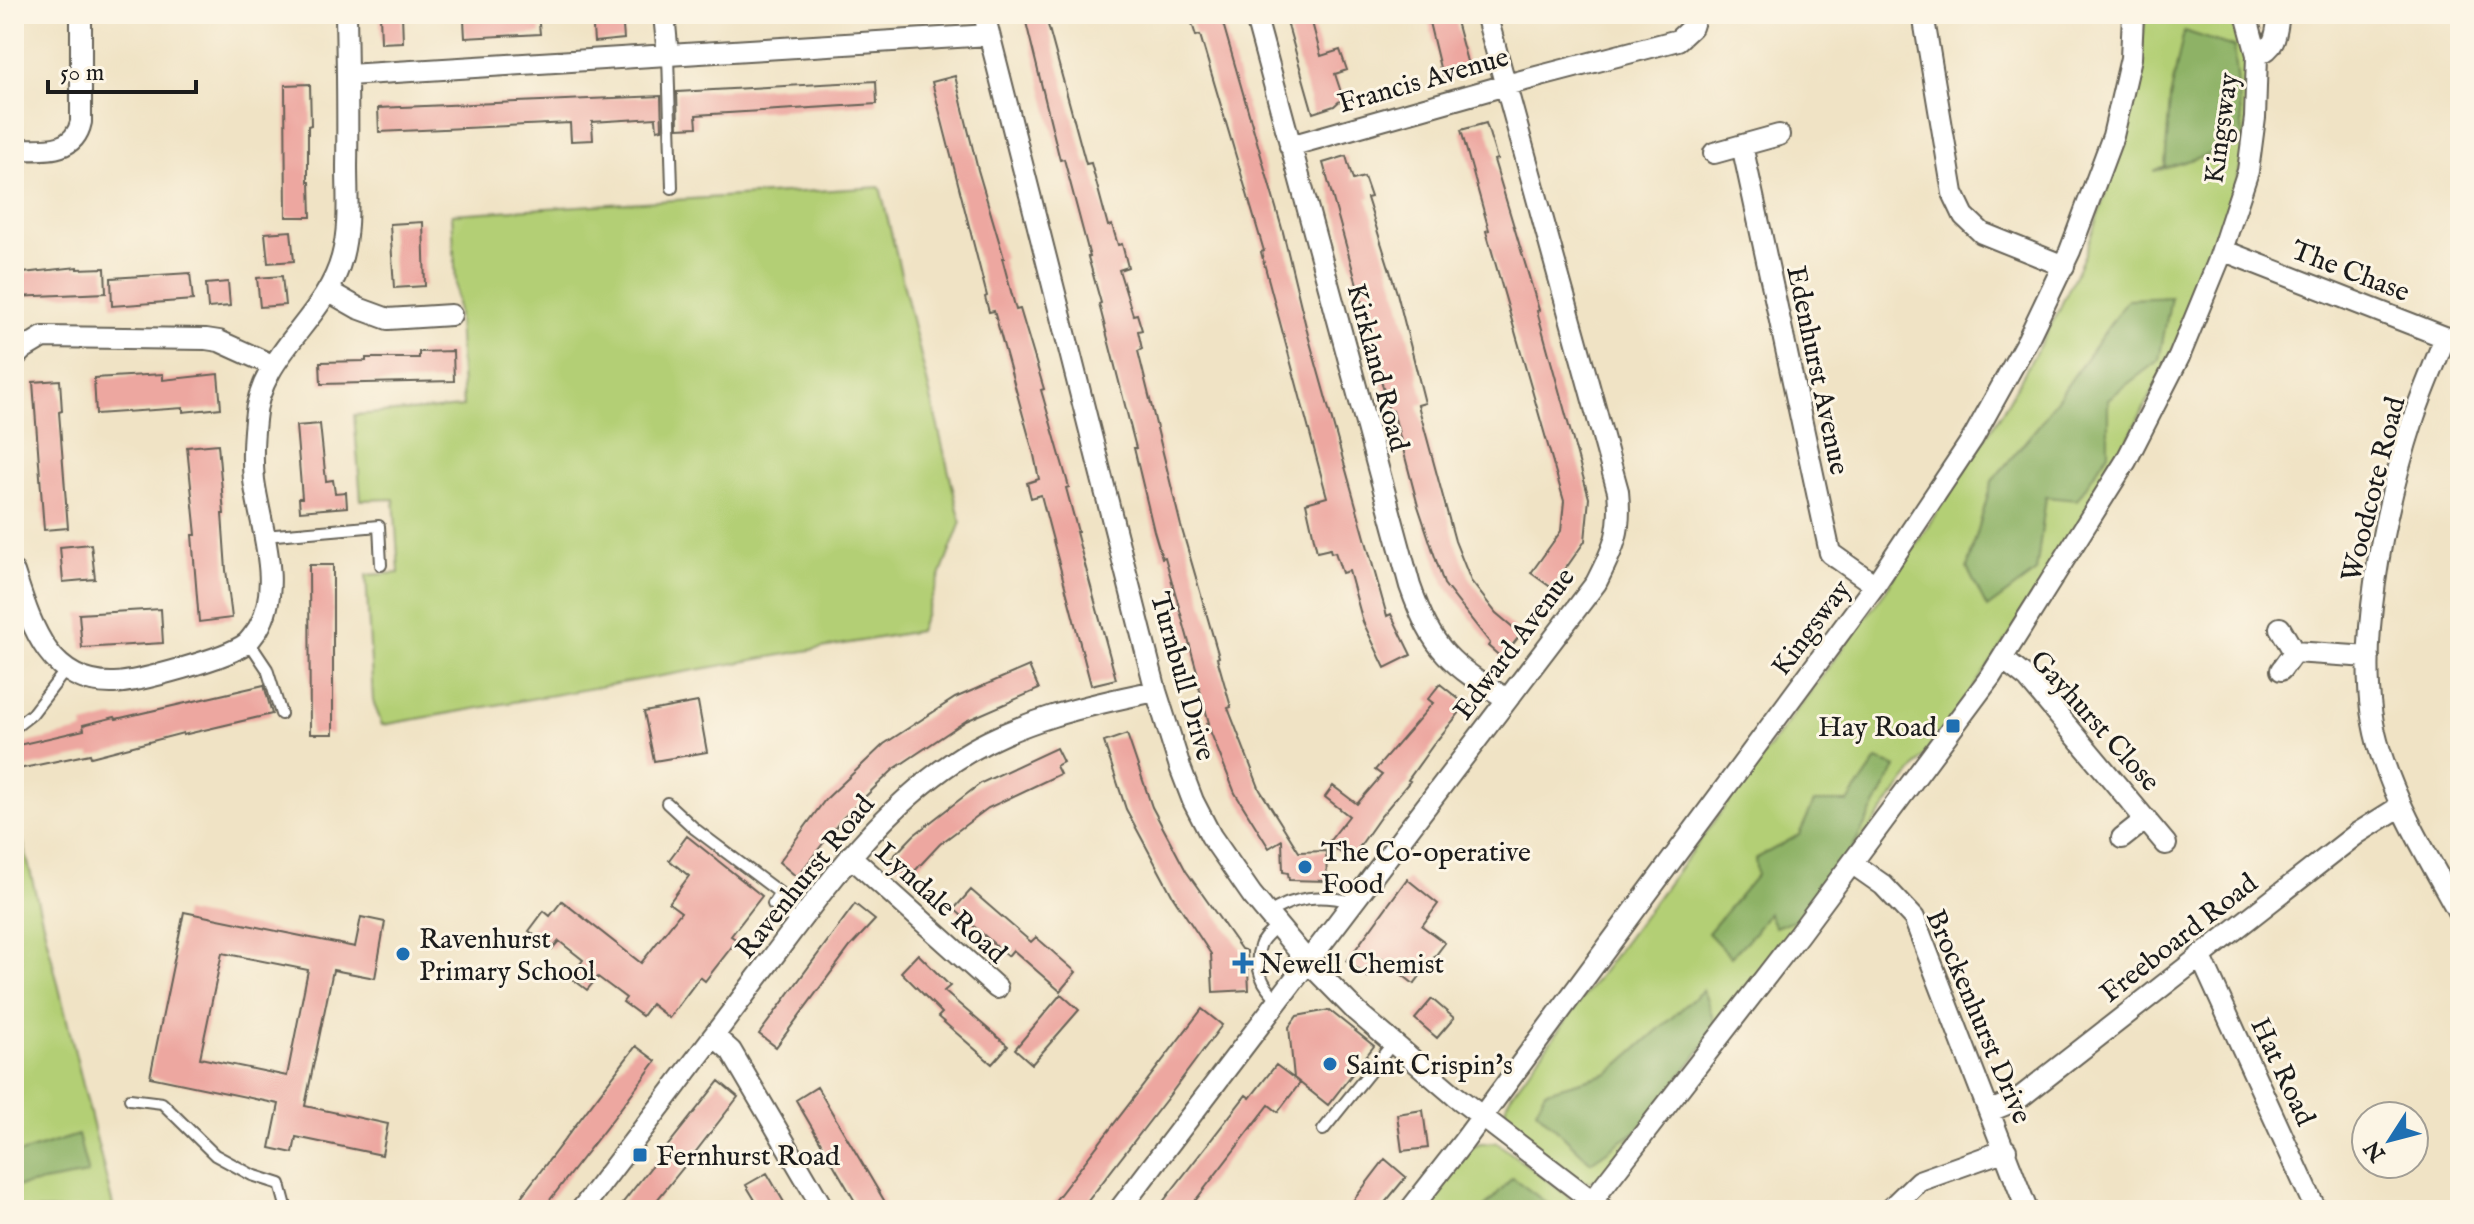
<svg xmlns="http://www.w3.org/2000/svg" width="2474" height="1224" font-family="'IM FELL English',serif">
	<rect width="100%" height="100%" fill="#fcf5e5"/>
	<filter id="ink" filterUnits="userSpaceOnUse"><feTurbulence type="fractalNoise" baseFrequency=".0125" numOctaves="2"/><feDisplacementMap in="SourceGraphic" scale="16" xChannelSelector="R" yChannelSelector="G"/><feConvolveMatrix kernelMatrix="1 2 1 2 8 2 1 2 1" color-interpolation-filters="sRGB"/></filter>
	<filter id="wash" filterUnits="userSpaceOnUse"><feTurbulence type="fractalNoise" baseFrequency=".006" numOctaves="4" result="noise"/><feDisplacementMap in="SourceGraphic" scale="32" xChannelSelector="R" yChannelSelector="G"/><feGaussianBlur stdDeviation="1.8" result="paint"/><feColorMatrix in="noise" values="0 0 0 0 0 0 0 0 0 0 0 0 0 0 0 0 0 1.4 0 .05"/><feComposite in="paint" operator="in"/></filter>
	<g filter="url(#wash)">
		<rect width="100%" height="100%" fill="#f0e3c5"/>
		<path fill="#b3cf75" stroke="#687648" stroke-width="2" d="M2146 14H2237C2251 64 2253 118 2240 169 2220 251 2184 329 2146 404 2058 580 1941 737 1821 892 1747 988 1673 1083 1599 1179L1587 1182 1577 1179C1561 1166 1506 1129 1505 1111 1505 1099 1521 1083 1527 1073L1886 590 2004 409 2058 312 2084 256 2114 169 2135 85Z
			M880 187 961 522 919 631 382 725 373 701 366 575 399 573 394 499 361 500 354 415 463 407 452 214Z
			M14 806 114 1210H14Z
			M1496 1142 1568 1196 1572 1210H1421L1469 1148 1480 1143Z"/>
		<path fill="#8eb266" stroke="#556741" stroke-width="2" d="M2184 31 2234 47 2244 144 2154 171 2165 166 2170 98Z
			M2171 297 2159 360 2108 399V453L2077 500 2046 497 2036 572 1987 608 1967 568 1992 481 2039 425 2128 299Z
			M1877 760 1896 767 1840 871 1800 918 1775 927 1768 913 1755 932 1731 957 1708 933 1757 875 1755 859 1799 835 1814 802H1848Z
			M1703 990 1717 1029 1639 1129 1591 1162 1536 1110 1546 1091 1609 1073Z
			M78 1135 88 1174 14 1187V1155Z
			M1512 1178H1513L1556 1210H1482Z"/>
		<g id="blocks">
			<path fill="#eda7a0" fill-rule="evenodd" d="M380 14H402L403 42 381 43Z
				M480 14H538L540 34 465 38 464 20 481 19Z
				M592 14H622L624 39 594 42Z
				M1024 14H1045L1086 164 1091 163 1108 226 1112 225 1118 245 1122 244 1128 267 1119 270 1133 315 1137 314 1142 330 1138 331 1142 349 1138 351 1181 526 1219 657 1217 658 1231 707 1228 708 1260 790 1299 852 1326 851 1327 881 1289 880 1288 873 1283 872 1282 840 1269 848 1235 793 1207 723H1209L1196 676 1198 675 1165 557 1162 558 1154 531 1134 448H1136L1099 304 1101 303 1088 257H1090L1064 159 1060 160Z
				M1189 14H1220L1224 27 1283 232 1308 335 1387 616 1391 614 1411 655 1385 668 1363 622 1349 571 1342 573 1335 552 1331 553 1330 549 1317 552 1306 503 1327 497 1261 252 1264 251 1200 35 1196 36Z
				M1427 14H1454L1469 69 1442 76Z
				M1310 15 1321 56 1340 50 1347 70 1335 74 1343 98 1334 106 1313 113 1287 22Z
				M955 76 978 170 1004 258H1002L1016 310 1020 309 1044 389 1041 390 1069 487 1066 488 1078 532H1076L1116 679 1091 685 1041 495 1031 498 1027 483 1039 479 1034 455 994 311 989 312 985 297 987 296 932 82Z
				M876 81 877 104 696 115 697 127 678 128 677 92Z
				M310 84 311 125 308 126V182H310L311 217H286L285 85Z
				M661 96 662 129 657 130 656 118 592 122 593 140 571 141 570 123 379 132 378 108Z
				M1486 123 1497 159 1494 160 1539 310 1537 311 1589 498 1585 541 1552 588 1531 573 1561 531 1564 501 1486 231 1489 230 1461 130Z
				M1346 156 1353 180 1364 177 1371 197 1367 198 1397 293 1425 403 1418 405 1455 541 1471 581 1496 613 1521 634 1502 658 1488 646 1490 643 1444 584 1418 506 1393 411 1389 412 1378 367H1380L1323 163Z
				M423 222 425 286 394 288 390 224Z
				M291 231 294 261 268 263 265 233Z
				M77 267V269L105 268 106 293 14 297V274Z
				M190 273 193 300 112 306 111 278Z
				M282 276 285 305 260 307 257 278Z
				M228 282 230 306 208 308 206 284Z
				M453 351 454 381 321 384 320 362 366 361V358H419V352Z
				M163 374V380L218 374 221 408 183 412V408L96 414 94 378Z
				M60 380 62 411 59 412 68 528 44 530 33 382Z
				M320 424 326 481 333 480 335 493 346 492 347 507 300 511 299 498H302L296 426Z
				M218 444 224 514H222L226 570 232 618 199 622 192 535H196L187 447Z
				M91 544 95 579 63 582 60 547Z
				M309 565H333V734H310Z
				M161 609 163 643 82 648 79 614Z
				M1029 666 1039 689 966 721 894 769 842 819 797 877 779 862 825 800 884 744 955 698Z
				M1440 684 1466 705 1433 745 1408 780 1410 781 1381 816 1350 860 1328 843 1349 816 1325 797 1333 786 1357 804 1382 775 1375 770 1433 703 1428 699Z
				M264 685 272 714 183 735V733L91 757 90 754 14 770V746L84 730 83 725 115 717 116 719Z
				M698 702 707 752 654 761 644 712Z
				M1127 734 1152 807 1186 871 1241 949 1247 951 1249 990 1213 992 1211 954 1172 895 1126 809 1104 742Z
				M1056 748 1063 762 1056 766 1060 774 988 808 940 844 910 876 891 859 914 835 981 783Z
				M687 836 762 896 731 936 737 940 705 981 700 977 669 1018 651 1004 642 1016 623 1002 626 998 598 977 587 990 570 977 583 960 559 941 552 949 529 931 544 911 550 916 562 901 641 963 681 912 669 903 689 876 669 860Z
				M1407 879 1438 904 1422 926 1445 943 1414 984 1382 959 1368 977 1347 961Z
				M971 890 1031 942 1036 937 1076 972 1060 991 1013 950 1008 956 954 909Z
				M855 904 875 920 850 947 776 1047 759 1034Z
				M184 912 355 947 361 917 385 922 375 978 333 970 305 1106 388 1124 382 1155 296 1137 293 1153 270 1148 279 1104 150 1077ZM222 953 308 970 287 1076 200 1058Z
				M918 954 950 986 944 991 1008 1046 992 1064 938 1017 942 1013 901 972Z
				M1061 994 1079 1010 1032 1064 1015 1049Z
				M1432 999 1454 1018 1437 1038 1415 1019Z
				M1202 1009 1222 1025 1172 1092 1081 1210H1048Z
				M1329 1010 1374 1046 1328 1105 1294 1078 1289 1027 1297 1016Z
				M636 1046 656 1061 612 1120 542 1210H511Z
				M1276 1065 1300 1083 1278 1112 1269 1105 1188 1210H1171L1162 1203 1246 1095 1250 1098Z
				M719 1081 738 1097 687 1163 649 1210H617Z
				M817 1087 885 1202 872 1210H860L796 1100Z
				M1423 1110 1428 1148 1402 1151 1397 1114Z
				M1385 1159 1406 1177 1379 1210H1346Z
				M767 1173 785 1204 775 1210H761L746 1185Z"/>
		</g>
	</g>
	<g filter="url(#ink)">
		<use href="#blocks" fill-opacity="0" stroke="#666257" stroke-width="2"/>
		<g fill="none" stroke-linecap="round" stroke-linejoin="round">
			<g stroke="#666257" stroke-width="14">
				<path id="service" d="M668 56 672 188
					M264 536 379 526 381 565
					M249 642 267 669 281 714
					M14 728 32 714 65 671
					M667 803 695 829 780 893 773 904 799 923
					M1268 914C1294 896 1321 894 1352 902
					M1277 926C1271 932 1262 938 1260 946 1253 966 1263 987 1278 999
					M130 1099 162 1103 215 1155 252 1175 280 1184 287 1210
					M1323 1130 1393 1043"/>
			</g>
			<g stroke="#666257" stroke-width="24">
				<path id="minor" d="M664 14 668 56
					M984 14 1156 691 1180 767 1193 801 1211 836 1252 895 1308 962 1357 1012 1454 1095 1604 1210
					M1255 14 1410 586C1433 651 1450 664 1507 699
					M1923 14 1953 193 1964 216 1982 233 2064 266
					M2257 55C2277 48 2276 33 2279 14
					M348 75 989 35
					M1742 145 1830 553 1875 585
					M1290 146 1506 85 1678 40 1692 27 1696 14
					M14 149C41 149 74 155 81 122V14
					M1714 153 1779 135
					M2222 250 2460 343
					M328 291 358 308 388 319 451 315
					M2445 337C2435 364 2423 390 2414 417 2385 506 2350 660 2380 751 2398 809 2431 862 2460 915
					M14 358 23 349 43 337 206 339 219 341 272 365
					M14 572C31 624 48 685 114 683 138 682 228 658 247 643 251 639 255 633 258 629 284 586 260 527 254 480 252 461 253 439 255 420 259 354 326 319 342 257 350 227 347 196 347 166 348 115 347 65 346 14
					M2280 628 2294 652 2281 670
					M2294 652 2369 657
					M2003 659 2028 679 2166 844
					M2122 838 2146 819
					M850 856 997 988
					M1853 864 1883 885 1914 918 2027 1210
					M2200 955 2316 1210
					M714 1036 731 1051 824 1210
					M1990 1111 2017 1100 2358 833 2401 806
					M581 1210C640 1133 699 1056 757 978 817 899 873 815 956 760 1012 722 1091 704 1156 691
					M1119 1210 1596 583C1614 547 1622 533 1618 491L1486 14
					M1410 1210 1464 1141 1875 585 1973 438 2028 339 2070 251 2113 136 2131 58 2133 14
					M1585 1210 1799 934 1991 676 2126 461 2179 357 2218 262 2248 171 2255 118 2257 55 2246 14
					M1889 1210 1919 1181 2006 1150"/>
			</g>
			<use href="#service" stroke="#fff" stroke-width="10"/>
			<use href="#minor" stroke="#fff" stroke-width="20"/>
		</g>
	</g>
	<g fill="#1f6fb2" stroke="#fcf5e5" stroke-width="3">
		<rect x="1945" y="718" width="16" height="16" rx="4"/>
		<circle cx="1305" cy="867" r="8"/>
		<circle cx="403" cy="954" r="8"/>
		<path d="M1239 951h8v8h8v8h-8v8h-8v-8h-8v-8h8z"/>
		<circle cx="1330" cy="1064" r="8"/>
		<rect x="632" y="1147" width="16" height="16" rx="4"/>
	</g>
	<g text-anchor="middle" stroke-width="6" stroke-linejoin="round" paint-order="stroke">
		<g font-size="28" fill="#1c1c1c" stroke="#fcf5e5">
			<text transform="translate(1423 79) rotate(-16)" y="10">Francis Avenue</text>
			<text transform="translate(2220 128) rotate(-82)" y="10">Kingsway</text>
			<text transform="translate(2351 270) rotate(21)" y="10">The Chase</text>
			<text transform="translate(1379 367) rotate(75)" y="10">Kirkland Road</text>
			<text transform="translate(1819 370) rotate(78)" y="10">Edenhurst Avenue</text>
			<text transform="translate(2372 489) rotate(-76)" y="10">Woodcote Road</text>
			<text transform="translate(1810 627) rotate(-53)" y="10">Kingsway</text>
			<text transform="translate(1513 643) rotate(-53)" y="10">Edward Avenue</text>
			<text transform="translate(1184 676) rotate(74)" y="10">Turnbull Drive</text>
			<text transform="translate(2096 720) rotate(48)" y="10">Gayhurst Close</text>
			<text transform="translate(804 876) rotate(-51)" y="10">Ravenhurst Road</text>
			<text transform="translate(942 902) rotate(42)" y="10">Lyndale Road</text>
			<text transform="translate(2178 937) rotate(-38)" y="10">Freeboard Road</text>
			<text transform="translate(1980 1016) rotate(67)" y="10">Brockenhurst Drive</text>
			<text transform="translate(2284 1071) rotate(65)" y="10">Hat Road</text>
		</g>
		<g font-size="28" fill="#1c1c1c" stroke="#fcf5e5" text-anchor="start">
			<text x="1937" y="736" text-anchor="end">Hay Road</text>
			<text x="1321" y="861">The Co-operative<tspan x="1321" dy="32">Food</tspan></text>
			<text x="419" y="948">Ravenhurst<tspan x="419" dy="32">Primary School</tspan></text>
			<text x="1259" y="973">Newell Chemist</text>
			<text x="1346" y="1074">Saint Crispin's</text>
			<text x="656" y="1165">Fernhurst Road</text>
		</g>
	</g>
	<rect width="2474" height="1224" fill="none" stroke="#fcf5e5" stroke-width="48"/>
	<g transform="translate(2390 1140) rotate(234)"><circle r="38" fill="#fcf5e5" stroke="#a29e95" stroke-width="2"/>
	<path d="M0-6L14 30L0 20L-14 30Z" fill="#1f6fb2"/>
	<text y="-12" font-size="22" font-weight="bold" text-anchor="middle" fill="#1c1c1c">N</text>
	</g>
	<path d="M48 80v12h148v-12" fill="none" stroke="#1c1c1c" stroke-width="4"/>
	<text x="60" y="80" font-size="24" fill="#1c1c1c" stroke="#fcf5e5" stroke-width="6" paint-order="stroke">50 m</text>
</svg>
